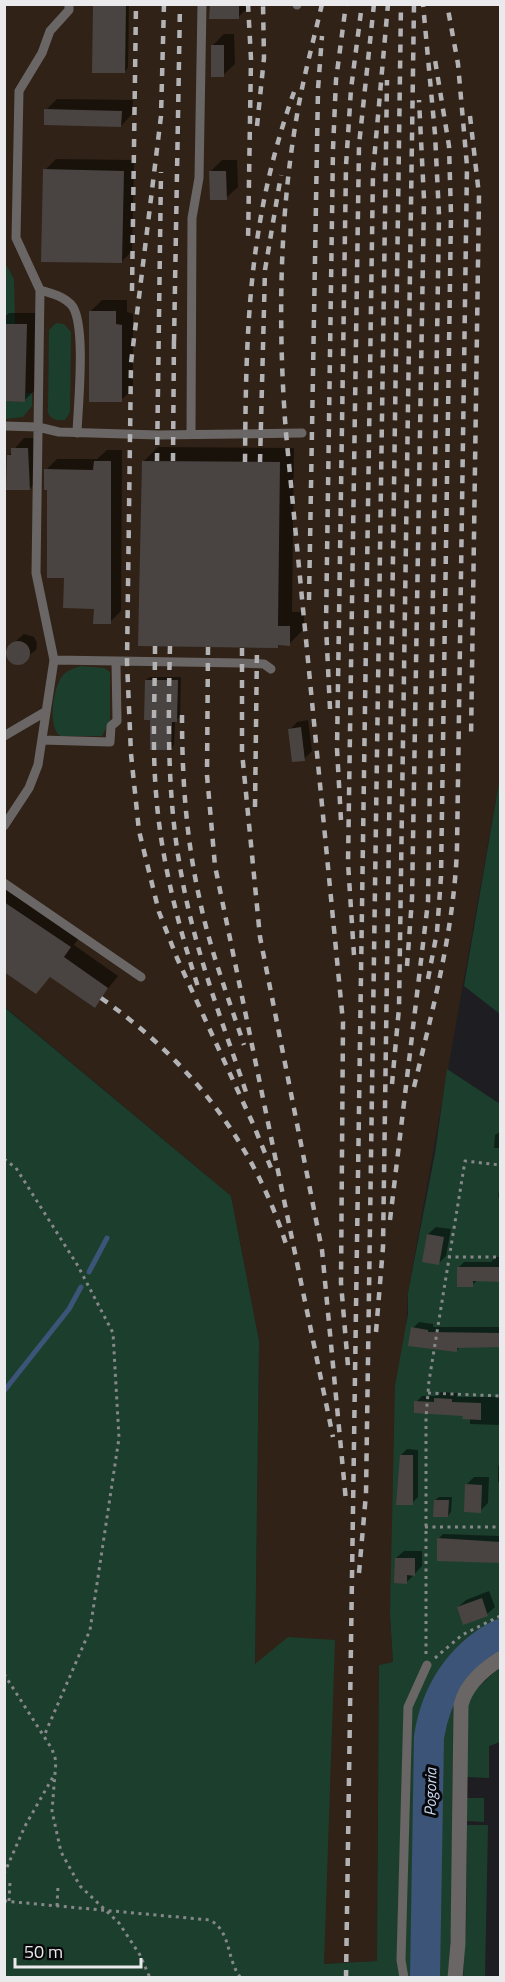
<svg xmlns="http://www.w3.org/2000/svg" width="505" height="1982" font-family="'Titillium Web',sans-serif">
	<rect width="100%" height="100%" fill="#1e1e22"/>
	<path fill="#302216" d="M4 5H500V777L408 1293 390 1614 393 1662 379 1665 377 1961 323 1964 255 1665 259 1341 231 1196 5 1007Z"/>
	<path fill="#1c3f2d" d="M4 261 14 279 15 324H5Z
		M56 323 64 324 71 332 70 412 65 420C57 421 52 420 48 413L49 330Z
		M26 393H32V406L23 417 5 419V401L25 402Z
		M81 666 104 668 110 672V721L102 736H60C47 726 53 687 63 675 68 670 74 668 81 666Z
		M500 777V1014L464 986Z
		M4 1007 231 1196 259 1341 255 1664 288 1637 335 1640 324 1964 377 1961 379 1665 393 1662 390 1614 395 1386 408 1314V1293L435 1153 447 1069 500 1104V1650C476 1665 459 1681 453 1710L452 1919 448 1977H5Z
		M500 1667V1742L489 1746V1778L467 1777V1709L473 1692Z
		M467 1798H484V1822L467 1821Z
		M467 1825H488L485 1977 463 1978 466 1929Z"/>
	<path fill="#0007" d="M94 4H129L128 68 124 72Z
		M211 4H250V6L238 17Z
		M224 34H234L235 64 223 75 212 46Z
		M57 99 133 100 132 114 121 126 46 110Z
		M56 159 134 160 132 251 121 262 45 170Z
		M222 160H237L238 187 226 198 210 172Z
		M102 300H127V312L133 314V389L121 400 91 311Z
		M9 313H38L36 389 25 400H4V317Z
		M24 438H39L41 477 30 489 9 455Z
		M158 447 294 448 292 612H304V629L289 644H280L277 647 143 462Z
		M107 450H122L121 611 110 622 65 577 46 470 57 459H97Z
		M24 634 34 637 37 643 36 650 18 663 12 661 8 653 10 646Z
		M150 677H181L180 717 175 720 174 745 171 749 152 718 146 680Z
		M308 720 312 751 304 759 290 730 297 722Z
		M4 883 81 935 74 945 118 976 94 1006 51 976 36 992 4 970Z
		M500 1132V1148H494L495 1135Z
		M500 1183V1197H498Z
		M436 1227 451 1229 446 1256 438 1264 428 1234Z
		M496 1257H500V1281L478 1280 472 1285 458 1268 464 1262H491Z
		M419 1322 433 1324V1327H500V1346L460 1347 456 1351 413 1328Z
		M441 1392 457 1393V1397H500V1425L470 1424V1418L464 1414 416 1402 422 1396H438Z
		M407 1449 418 1450V1497L412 1503 401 1455Z
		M500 1464V1482H498V1466Z
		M474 1477H489L488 1503 480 1511 466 1485Z
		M439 1497H452L451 1512 448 1516 435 1500Z
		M443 1534 500 1536V1563L438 1539Z
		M404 1551H422V1566L407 1582 396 1558Z
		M489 1591 495 1607 487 1614 458 1607 466 1600Z"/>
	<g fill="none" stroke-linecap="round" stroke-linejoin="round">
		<path stroke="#3b5478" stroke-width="5" d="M89 1272 107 1238
			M4 1391 69 1309 81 1287"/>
		<path stroke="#3b5478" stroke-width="30" d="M425 1978 429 1737C436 1692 460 1655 500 1634"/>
	</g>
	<path fill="#494441" d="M93 4H126L125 73H92Z
		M210 4H239V19H209Z
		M211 45H224V77H211Z
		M44 109 122 111 121 127 44 125Z
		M43 169 124 171 122 263 41 262Z
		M209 171H226L227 200H210Z
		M89 311H116V324L122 325V402H89Z
		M4 324H27L25 402 4 401Z
		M11 448H28L30 490H6L7 455H11Z
		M94 461H111V624H93L94 609 63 608 64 578H47V490H44V469L93 470Z
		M142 461 280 462 278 626H290V646L278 645V648L138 646Z
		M6 653a12 12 0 1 1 24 0a12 12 0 1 1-24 0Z
		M145 680H178L177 722H172L171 750H150V720H144Z
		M301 727 305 761 292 762 288 729Z
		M4 902 71 947 64 957 108 988 95 1008 50 977 36 994 4 972Z
		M427 1234 444 1237 439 1265 422 1262Z
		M457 1267H501V1282L473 1281V1287H457Z
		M411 1327 428 1330V1332L501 1333V1347L457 1348V1352L408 1346Z
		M434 1398 452 1399V1402L481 1403V1420L462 1419 463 1416 414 1413V1401L434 1402Z
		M400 1455H413V1505H396Z
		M465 1484 482 1485 481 1513 464 1512Z
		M434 1500H449L448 1517H433Z
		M437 1538 501 1542V1563L437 1561Z
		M395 1558H415V1576L407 1575V1584L394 1583Z
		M482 1598 488 1616 463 1625 457 1607Z"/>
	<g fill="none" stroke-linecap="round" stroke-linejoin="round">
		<path stroke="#87878b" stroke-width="3" stroke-dasharray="3 4.5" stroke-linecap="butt" d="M4 1159 16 1168 78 1266 113 1333 119 1438 90 1630 44 1736
			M448 1257H500
			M428 1393 500 1396
			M425 1527H500
			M426 1654V1417L429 1381 465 1161 500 1165
			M435 1658 462 1635 500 1616
			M4 1674 52 1749 56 1761 52 1811 61 1852 80 1886 119 1923 140 1955 150 1978
			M4 1874 25 1826 53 1777
			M4 1901 210 1920C232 1932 226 1960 241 1978
			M9 1901 10 1882
			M57 1906 58 1886"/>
		<path stroke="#696665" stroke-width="9" d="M69 4V10L50 31 42 53 19 91 16 238 40 290 36 573 54 660 242 663 264 664 271 669
			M297 5V4
			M40 290C51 293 66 297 73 307 86 329 78 405 77 433
			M4 426 38 427 59 432 158 435 302 433
			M191 434 192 218 199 178 202 4
			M4 736 45 712
			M42 740 110 742 111 726 117 721 116 662
			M4 826 29 788 38 765 54 660
			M4 883 141 977
			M404 1978 401 1960 408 1707 427 1665"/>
		<path stroke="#696665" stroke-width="15" d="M455 1978 458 1943 461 1705C466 1684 483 1670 500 1659"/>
		<path stroke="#b3b3b6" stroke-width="4.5" stroke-dasharray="8 8" stroke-linecap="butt" d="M164 4 161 116 131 363 127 662 131 754 139 831 159 912 177 958 254 1126 273 1173
			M248 4 251 59 248 242
			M322 4C313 43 302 82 296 121 279 221 278 331 286 433L343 1022 341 1283 348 1366
			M470 116 479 195 471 739
			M257 126 264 58 263 4
			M132 291 136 4
			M174 342 180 4
			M157 461 161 172
			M173 461 174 335
			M245 462C246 328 248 221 294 92
			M260 462 265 270 281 175
			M309 600 318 89 322 36
			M155 646C155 695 152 744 156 793 161 860 178 925 199 990
			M170 646C168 724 167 801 182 878 195 951 222 1021 246 1092
			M208 647 207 775 215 866 333 1437
			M242 648V752L260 937 322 1250 346 1501
			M330 709 326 626 333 149 336 80 346 4
			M182 715C182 778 186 839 200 901 210 950 228 997 244 1045
			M255 807 257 648
			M341 820 337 749 346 166 351 89 362 4
			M354 955 348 863 359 145 374 4
			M407 966 412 899 424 199 419 100
			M428 979 437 932 441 877 451 215 449 146 435 60
			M101 998C189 1060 253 1141 286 1244
			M392 1084 399 1008 414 4
			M414 1087C433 1008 454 930 457 848L467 166 458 64 447 4
			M390 1220 428 902 439 215 435 134 423 4
			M376 1332 383 1247 401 4
			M359 1573 366 1494 387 80
			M346 1978 373 172 388 4"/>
	</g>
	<g text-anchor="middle" stroke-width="6" stroke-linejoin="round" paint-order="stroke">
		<g font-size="16" font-style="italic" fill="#c9daf3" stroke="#08080a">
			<text transform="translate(430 1792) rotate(-89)" y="6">Pogoria</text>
		</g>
	</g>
	<rect width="505" height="1982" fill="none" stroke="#eaeaed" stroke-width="12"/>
	<path d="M15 1958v9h126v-9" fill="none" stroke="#eaeaed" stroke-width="3"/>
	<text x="24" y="1958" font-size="18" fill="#eaeaed" stroke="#08080a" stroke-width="4.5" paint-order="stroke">50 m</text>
</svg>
